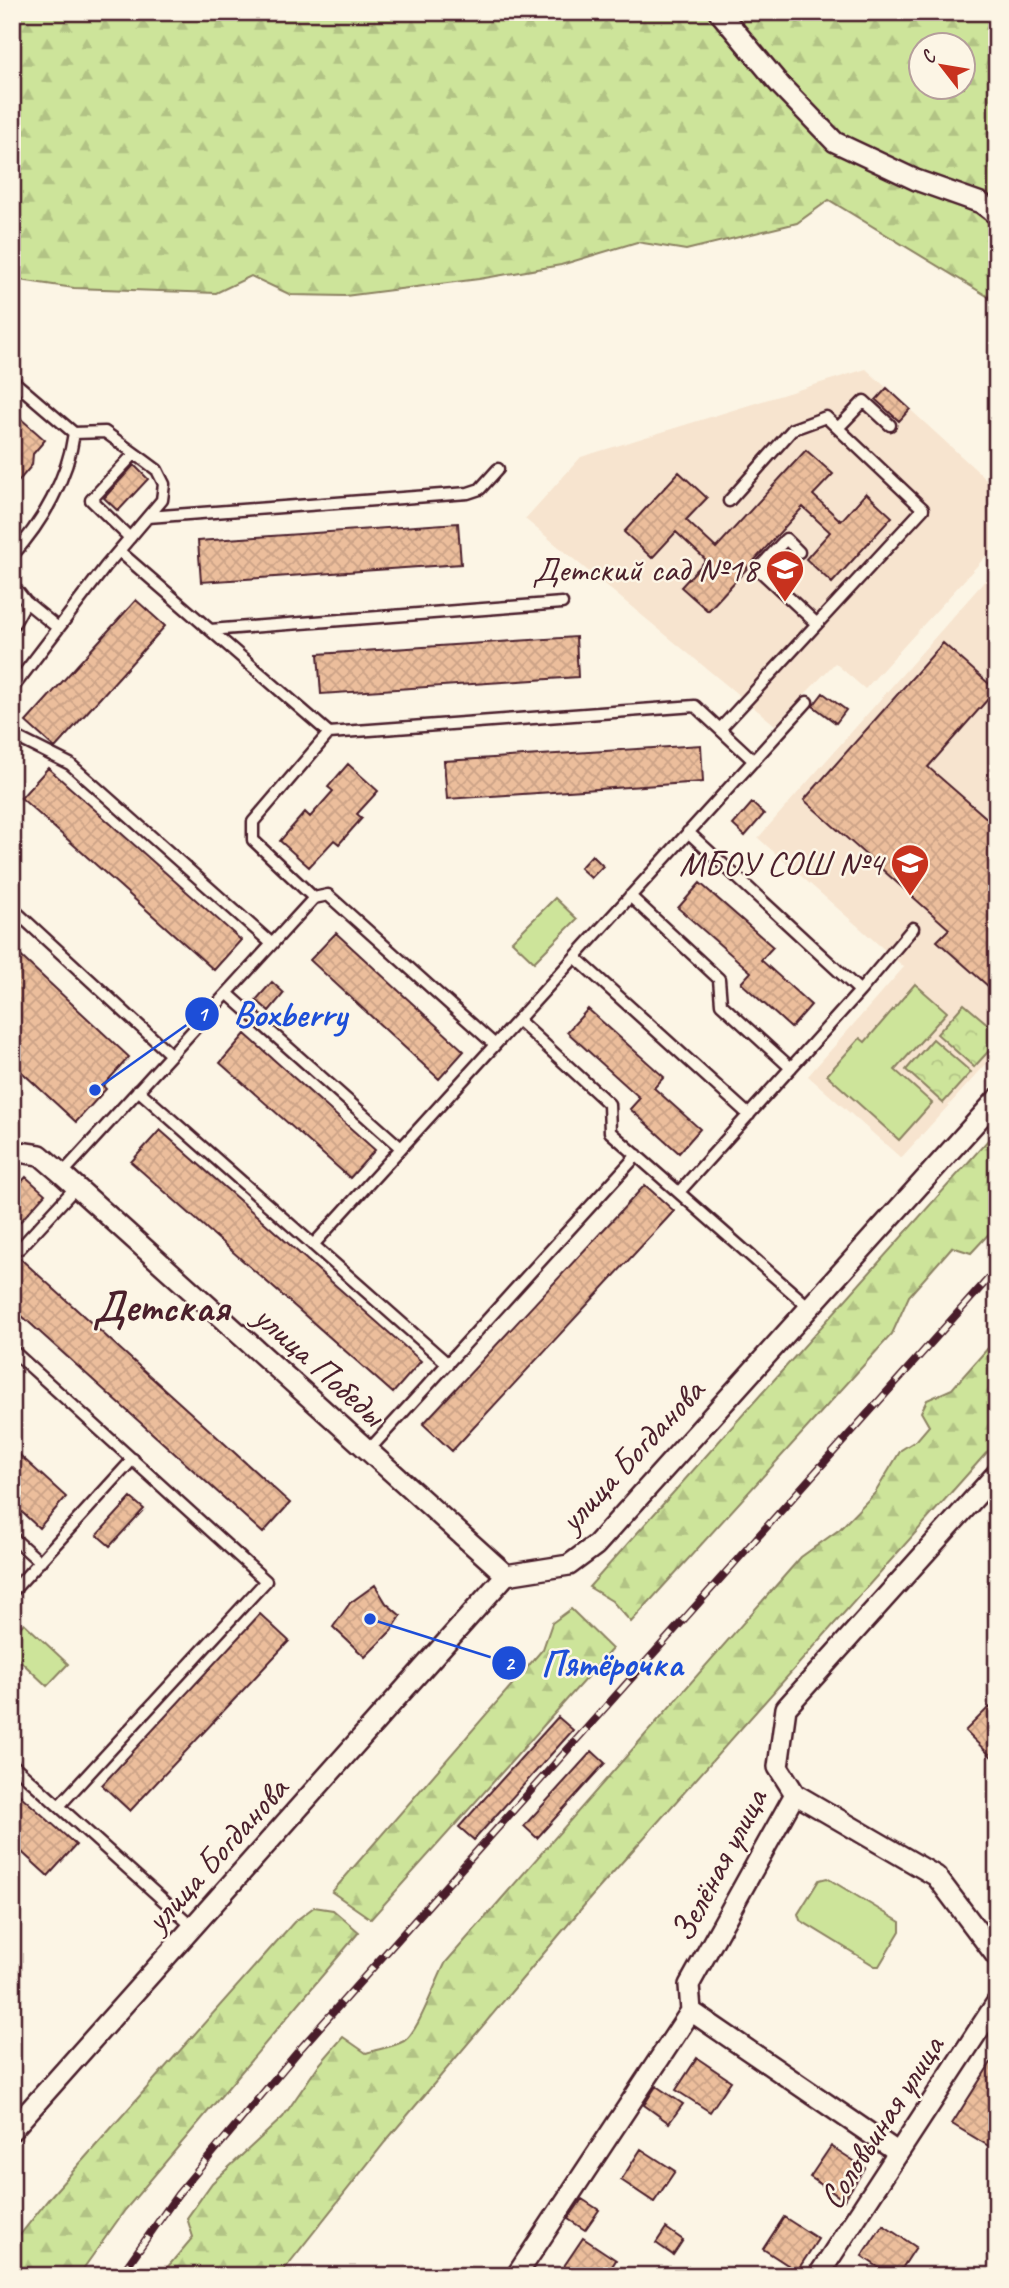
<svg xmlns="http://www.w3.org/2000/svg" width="1009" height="2288" font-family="Caveat,sans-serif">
	<defs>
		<pattern id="forest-firs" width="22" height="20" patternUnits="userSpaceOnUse" patternTransform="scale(1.75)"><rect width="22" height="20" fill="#cde49a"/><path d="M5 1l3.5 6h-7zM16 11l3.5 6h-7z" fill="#b2c385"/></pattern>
		<pattern id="park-crowns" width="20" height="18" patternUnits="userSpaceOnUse" patternTransform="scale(1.75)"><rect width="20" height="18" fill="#cde49a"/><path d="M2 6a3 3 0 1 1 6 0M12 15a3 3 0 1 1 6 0" fill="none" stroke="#b2c385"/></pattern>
		<pattern id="building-cross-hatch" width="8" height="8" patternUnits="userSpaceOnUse" patternTransform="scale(1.75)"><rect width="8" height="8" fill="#ecbe9c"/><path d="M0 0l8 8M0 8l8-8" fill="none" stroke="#cca387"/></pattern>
	</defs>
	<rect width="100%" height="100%" fill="#fcf5e5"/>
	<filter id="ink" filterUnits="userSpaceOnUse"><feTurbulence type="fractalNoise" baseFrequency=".0143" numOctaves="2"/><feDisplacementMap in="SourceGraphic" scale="14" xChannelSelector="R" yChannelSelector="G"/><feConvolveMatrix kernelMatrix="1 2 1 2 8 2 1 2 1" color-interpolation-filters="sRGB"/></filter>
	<g filter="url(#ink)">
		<path fill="#f7e4cf" d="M866 369 997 489V544L865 689 835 663 775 725 525 519 581 457Z
			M997 567V1052L901 1158 808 1076 904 967 758 838Z"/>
		<path fill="url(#forest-firs)" stroke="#8c8262" stroke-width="2" fill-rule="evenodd" d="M12 12H997V302L829 200 797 223 686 250 637 242 561 265 479 279 345 296 291 295 251 276 216 293 74 288 12 279ZM922 46H964V88H922Z
			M997 1130V1225L971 1253 952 1247 909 1296 892 1334 631 1622 612 1601 589 1587Z
			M997 1338V1441L592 1896 385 2142 279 2276H160L193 2237 187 2218 212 2183 283 2117 318 2066 343 2037 366 2053C378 2049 393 2047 404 2041 418 2033 436 1980 446 1962L801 1557 840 1529 875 1493 901 1450 917 1440 929 1426 921 1412 927 1400 952 1389Z
			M571 1609 612 1649 371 1919 332 1892 543 1649 552 1623Z
			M314 1907 333 1910 359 1932 125 2210 78 2276H12V2245L51 2196 294 1922Z"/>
		<path fill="url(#park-crowns)" stroke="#8c8262" stroke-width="2" d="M964 1004 997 1032V1042L974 1067 937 1034Z
			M933 1039 971 1072 943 1103 906 1070Z"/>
		<path fill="#cde49a" stroke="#8c8262" stroke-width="2" d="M555 898 577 919 534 962 512 941Z
			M915 984 947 1012 895 1070 932 1103 899 1140 827 1075 860 1038 865 1042Z
			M24 1623 68 1664 47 1686 12 1653V1636Z
			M827 1878 900 1922V1931L879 1966H875L800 1920 798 1914 819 1880Z"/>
		<path fill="url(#building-cross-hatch)" stroke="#4a1f2b" stroke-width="2" d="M887 388 910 409 899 421 876 400Z
			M12 411 45 440 33 454 32 465 12 489Z
			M806 450 833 474 813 495 841 521 866 493 892 517 832 583 806 559 830 532 803 507 708 611 681 587 706 560 676 532 652 558 624 532 679 472 707 498 686 520 716 548Z
			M134 465 148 479 118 511 104 498Z
			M458 523 461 564 201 582 198 541Z
			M136 600 165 626 55 748 26 722Z
			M576 637 578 677 321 694 318 654Z
			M943 643 996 690 928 767 997 827V994L937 941 949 929 804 800Z
			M823 693 846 710 836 723 813 706Z
			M701 745 703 782 447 799 444 761Z
			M348 764 378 791 357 814 362 818 339 844 334 840 309 867 280 841 305 812 310 817 333 791 328 787Z
			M48 768 241 940 214 970 21 798Z
			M752 803 764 814 745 836 733 825Z
			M592 855 603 866 591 878 580 868Z
			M700 883 773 947 761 960 811 1005 791 1028 741 983 751 972 678 908Z
			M336 933 464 1051 439 1079 310 960Z
			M12 948 129 1057 103 1086 106 1089 76 1122 12 1063Z
			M272 982 284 993 269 1011 256 1000Z
			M588 1009 664 1077 654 1088 700 1129 679 1153 630 1109 640 1098 567 1032Z
			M245 1034 375 1150 350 1178 220 1063Z
			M160 1130 421 1361 393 1393 131 1162Z
			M26 1177 45 1194 12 1231V1192Z
			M645 1185 674 1211 452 1451 423 1424Z
			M12 1251 290 1503 263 1533 12 1307Z
			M12 1448 66 1497 39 1528 12 1503Z
			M131 1498 144 1509 110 1546 97 1535Z
			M375 1585 386 1603 401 1616 391 1631 365 1657 333 1627 350 1603Z
			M260 1614 289 1641 130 1811 102 1785Z
			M989 1707 997 1714V1762L965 1731Z
			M558 1717 573 1730 474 1840 459 1827Z
			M592 1751 605 1763 537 1838 524 1826Z
			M12 1788 76 1845 48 1876 12 1843Z
			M997 2053V2151L952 2124Z
			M697 2058 731 2081 710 2112 676 2090Z
			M656 2086 683 2104 669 2123 644 2105Z
			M831 2146 865 2168 844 2200 810 2177Z
			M641 2149 675 2171 654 2202 621 2180Z
			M582 2199 599 2210 585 2230 568 2219Z
			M784 2217 818 2239 797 2271 763 2249Z
			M883 2225 916 2247 897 2276H891L862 2256Z
			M666 2228 683 2240 673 2255 656 2243Z
			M583 2238 616 2260 606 2276H571L562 2269Z"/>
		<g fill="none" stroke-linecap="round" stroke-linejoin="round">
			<g stroke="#4a1f2b" stroke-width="15">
				<path id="service" d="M12 380 74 433 105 432 145 461 157 470 164 484 162 500 106 566 12 689
					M838 428 864 401 890 425
					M148 517 468 493 480 489 498 469
					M130 538 91 500 134 454
					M119 551 329 733
					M799 552 786 539 758 569 817 624
					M12 556C42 523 68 478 74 433
					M12 584 26 602 12 627
					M26 602 58 628
					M210 630 562 603
					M720 729 923 509 826 417 793 429 729 501
					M12 735 70 764 271 943
					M630 896 719 979 721 1004 791 1068
					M314 898 253 840V822L329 733 695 706 754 761
					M314 898 328 895 495 1045
					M12 908 170 1054
					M575 957 749 1115
					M860 991 913 928
					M227 993 401 1148
					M518 1020 609 1104 610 1132 810 1308
					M138 1090 448 1364
					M62 1174 314 898
					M680 1191 860 991 688 832
					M313 1245 807 702
					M20 1248 76 1187
					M12 1350 266 1581 59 1806
					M368 1451 637 1155
					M12 1537 40 1562
					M12 1592 133 1459
					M12 1764 193 1927"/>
			</g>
			<g stroke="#4a1f2b" stroke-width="24">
				<path id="minor" d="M719 12 781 86 835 142 916 180 981 203 997 215
					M12 1151 40 1155 62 1174 506 1575
					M795 1794 936 1876 997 1957
					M691 2011 897 2152
					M12 2130 506 1575 569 1565 596 1545 997 1099
					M516 2276 691 2011 689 1985 795 1794 778 1767 786 1708 997 1473
					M818 2276 997 2002"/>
			</g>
			<use href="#service" stroke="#fcf5e5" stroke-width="10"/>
			<use href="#minor" stroke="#fcf5e5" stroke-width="19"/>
			<g stroke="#4a1f2b" stroke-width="8">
				<path id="rail" d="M120 2276 178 2194 301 2048 997 1269"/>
			</g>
			<use href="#rail" stroke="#fcf5e5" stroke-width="5" stroke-dasharray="16" stroke-linecap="butt"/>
		</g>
	</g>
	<defs>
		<g id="school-pin" transform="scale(2.0125)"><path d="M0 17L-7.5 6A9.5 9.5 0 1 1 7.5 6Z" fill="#c8321e" stroke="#fcf5e5"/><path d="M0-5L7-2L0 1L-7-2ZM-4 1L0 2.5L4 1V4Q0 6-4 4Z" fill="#fff"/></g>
	</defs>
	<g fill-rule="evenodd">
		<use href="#school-pin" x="785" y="569"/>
		<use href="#school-pin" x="910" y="863"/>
	</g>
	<g text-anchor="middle" stroke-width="5" stroke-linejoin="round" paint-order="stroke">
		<g font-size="35" fill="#4a1f2b" stroke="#fcf5e5" text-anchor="end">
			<text x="758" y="581">Детский сад №18</text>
			<text x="883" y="875">МБОУ СОШ №4</text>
		</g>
		<g font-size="35" fill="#4a1f2b" stroke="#fcf5e5">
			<text transform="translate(320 1365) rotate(42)" y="12">улица Победы</text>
			<text transform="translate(631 1455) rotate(-47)" y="12">улица Богданова</text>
			<text transform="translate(216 1854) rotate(-48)" y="12">улица Богданова</text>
			<text transform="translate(718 1865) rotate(-62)" y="12">Зелёная улица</text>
			<text transform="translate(881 2122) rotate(-57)" y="12">Соловьиная улица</text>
		</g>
		<g font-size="42" font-weight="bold" fill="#4a1f2b" stroke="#fcf5e5">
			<text x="161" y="1321">Детская</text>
		</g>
	</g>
	<path fill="none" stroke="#1d4ed8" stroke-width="2.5" d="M95 1090L202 1014M370 1619L509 1663"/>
	<g fill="#1d4ed8" stroke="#fcf5e5" stroke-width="2.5">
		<circle cx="95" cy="1090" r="7"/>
		<circle cx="370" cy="1619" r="7"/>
		<circle cx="202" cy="1014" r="18"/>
		<circle cx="509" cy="1663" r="18"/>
	</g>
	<g font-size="21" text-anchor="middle" font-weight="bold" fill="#fff">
		<text x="202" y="1021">1</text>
		<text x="509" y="1670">2</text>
	</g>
	<g font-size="37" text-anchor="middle" font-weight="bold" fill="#1d4ed8" stroke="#fcf5e5" stroke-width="5" stroke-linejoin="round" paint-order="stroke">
		<text x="290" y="1026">Boxberry</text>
		<text x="612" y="1676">Пятёрочка</text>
	</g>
	<rect width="1009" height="2288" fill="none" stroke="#fcf5e5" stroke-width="42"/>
	<rect x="21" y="21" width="967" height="2246" fill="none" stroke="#4a1f2b" stroke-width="2.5" filter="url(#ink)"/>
	<g transform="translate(942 66) rotate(301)"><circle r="33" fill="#fcf5e5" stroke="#b59f9b" stroke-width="2"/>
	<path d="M0-5L12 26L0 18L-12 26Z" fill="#c8321e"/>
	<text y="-10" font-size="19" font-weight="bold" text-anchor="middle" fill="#4a1f2b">С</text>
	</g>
</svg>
